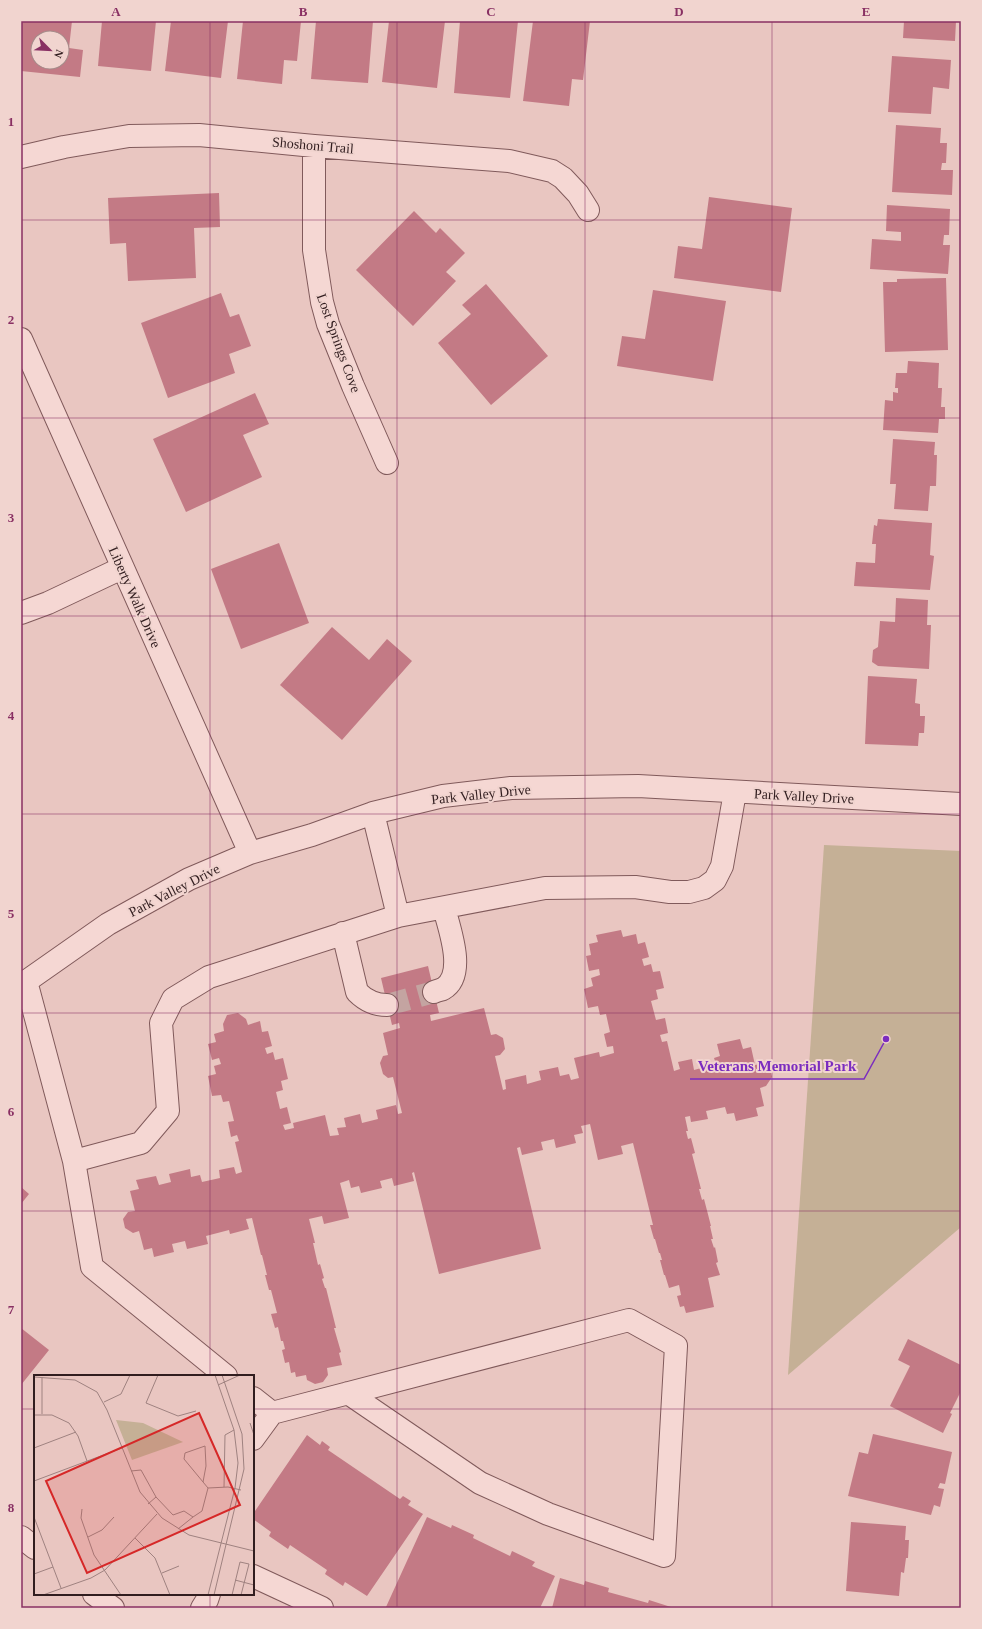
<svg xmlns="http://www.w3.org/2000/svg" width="982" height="1629" font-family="'Times New Roman',serif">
	<rect width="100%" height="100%" fill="#e9c6c1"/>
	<path fill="#c5b096" d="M824 845 961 851V1227L788 1375Z"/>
	<path fill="#c37a85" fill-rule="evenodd" d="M21 21H72L69 48 83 50 80 77 21 71ZM38 38H62V62H38Z
		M102 21H156L151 71 98 66Z
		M171 21H228L221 78 165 71Z
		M243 21H301L297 61 284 60 282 84 237 79Z
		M316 21H373L368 83 311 79Z
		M389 21H445L437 88 382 82Z
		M460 21H518L510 98 454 93Z
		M533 21H590L583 80 572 79 569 106 523 101Z
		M904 21H956L955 41 903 38Z
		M892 56 951 60 949 89 933 87 931 114 888 112Z
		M896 125 941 128 940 143H947L946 163H942L941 170H953L952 195 892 192Z
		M219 193 220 227 194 228 196 278 128 281 126 243 110 244 108 198Z
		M709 197 792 208 781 292 674 278 678 246 702 249Z
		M887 205 950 209 949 235H944L943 245H950L948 274 870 269 872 239 901 241V232L886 231Z
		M414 211 436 233 440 228 465 253 446 272 456 281 413 326 356 270Z
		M946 278 948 350 885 352 883 282H897V279Z
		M486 284 548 356 491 405 438 343 471 314 462 305Z
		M653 290 726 301 713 381 617 366 622 336 645 339Z
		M221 293 230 317 239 314 251 346 229 354 235 373 168 398 141 323Z
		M908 361 939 363 938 388H942L941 407H945V419H939L938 433 883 430 885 400 893 401V392L898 393V388H895L896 373H907Z
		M255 393 269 424 243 435 262 477 186 512 153 439Z
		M893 439 935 442 934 455H937L936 486H930L928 511 894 509 896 484H890Z
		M878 519 932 523 930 555 934 556 930 590 854 586 856 562 875 563 876 544H872L874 525 877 526Z
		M279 543 309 623 241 649 211 569Z
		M896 598 928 600 927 625H931L929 669 878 666 872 662 873 650 878 647 880 621 895 622Z
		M332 627 369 660 387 639 412 661 342 740 280 685Z
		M868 676 917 679 915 703 920 704V716H925L924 733H919L918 746 865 744Z
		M621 930 623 937 636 934 638 944 645 942 649 957 642 959 644 966 651 964 653 972 660 971 664 988 656 990 658 999 651 1001 656 1020 665 1018 668 1033 660 1035 662 1042 667 1041 674 1071 680 1069 678 1062 692 1059 694 1070 716 1064 714 1058 720 1056 717 1044 740 1039 743 1049 751 1047 755 1065 761 1064 770 1069 772 1077 766 1086 760 1088 764 1106 756 1108 758 1116 736 1121 734 1113 727 1114 725 1107 706 1111 708 1119 691 1122 690 1116 685 1117 688 1131H686L688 1139 691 1138 695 1153 692 1154 701 1189H699L702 1200 704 1199 711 1226H710L713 1239H711L714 1248 715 1247 718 1262 716 1263 720 1275 708 1278 714 1307 686 1313 684 1306 680 1307 677 1296 681 1295 679 1285 669 1288 665 1275H664L660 1260H662L660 1253H659L655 1239H654L650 1225H653L633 1143 621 1146 623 1154 598 1160 590 1124 581 1126 583 1133 574 1135 576 1143 556 1148 554 1139 541 1142 543 1150 522 1155 520 1147 517 1148 541 1249 439 1274 414 1172 412 1173 414 1181 394 1186 392 1178 380 1181 382 1188 361 1193 359 1186 351 1188 349 1180 340 1183 349 1218 324 1224 322 1216 309 1219 315 1243H313L318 1265 320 1264 324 1278 322 1279 325 1288H326L336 1328H334L341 1352 339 1353 342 1365 327 1368 328 1375 323 1382 315 1384 307 1380 306 1375 296 1377 295 1372 291 1373 289 1362 285 1363 282 1350 285 1349 283 1341H281L278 1327 275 1328 271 1314 277 1313 271 1290H269L265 1275H267L262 1255H261L252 1218 246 1219 249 1229 230 1234 229 1230 206 1236 208 1244 187 1249 185 1241 172 1244 174 1252 154 1257 152 1248 144 1250 139 1231 133 1233 125 1228 123 1219 128 1212 135 1211 130 1191 139 1189 136 1180 156 1176 159 1185 171 1182 169 1174 190 1169 191 1177 200 1175 202 1182 220 1178 219 1170 234 1167 236 1174 242 1172 235 1142 239 1141 237 1135 231 1137 228 1122 234 1121 229 1101 223 1102 221 1095 212 1096 208 1076 216 1074 214 1066 221 1064 219 1058 212 1060 208 1044 216 1042 214 1034 224 1031 223 1024 227 1015 238 1013 246 1019 248 1025 260 1021 262 1032 268 1031 272 1046 265 1048 267 1054 273 1052 275 1060 283 1058 288 1079 281 1081 283 1090 276 1092 280 1109 287 1107 291 1123 283 1125 285 1130 294 1128 293 1123 325 1115 330 1136 339 1135 337 1128 346 1127 344 1118 360 1114 362 1123 378 1119 376 1110 396 1105 398 1114 402 1113 393 1077 388 1078 383 1074 380 1063 383 1056 388 1055 383 1033 400 1028 399 1023 392 1025 381 978 428 966 439 1013 430 1015 431 1021 484 1008 491 1035 496 1034 503 1038 505 1049 500 1055 495 1056 503 1090 506 1089 505 1080 526 1075 527 1084 541 1080 539 1071 558 1067 560 1076 569 1074 571 1080 579 1078 574 1058 599 1052 600 1057 614 1053 613 1046 607 1047 604 1034 610 1032 606 1014 600 1015 598 1006 588 1008 584 989 593 986 591 978 600 975 599 969 589 971 586 956 591 955 589 944 598 942 596 935Z
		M21 1187 29 1194 21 1204Z
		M21 1328 49 1350 21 1385Z
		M908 1339 961 1365V1391L950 1413 952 1414 943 1433 890 1406 910 1366 898 1360Z
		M873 1434 952 1452 945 1484 940 1483 938 1488 944 1489 940 1507 934 1505 931 1515 848 1496 859 1452 868 1454Z
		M307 1435 320 1445 322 1441 330 1447 328 1450 400 1499 403 1496 411 1501 408 1505 423 1514 367 1596 345 1582 343 1586 325 1574 327 1570 290 1545 288 1549 269 1536 271 1532 253 1519V1514Z
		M427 1517 451 1528 452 1525 474 1535 473 1538 510 1556 512 1551 535 1562 532 1566 555 1576 540 1608 386 1607Z
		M851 1522 906 1526 905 1540H909L908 1558H906L904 1573 901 1572 899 1596 846 1591Z
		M560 1578 584 1585 585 1581 609 1588 608 1592 648 1603 649 1600 674 1608H552Z"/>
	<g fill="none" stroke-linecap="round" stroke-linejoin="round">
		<path stroke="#c4a4a1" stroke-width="22" stroke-dasharray="22 11" stroke-linecap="butt" d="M387 1005 434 992"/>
		<g stroke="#805a5b" stroke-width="24">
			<path id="minor" d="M314 146V250L322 302 328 324 353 386 387 463
				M21 157 64 147 129 136 199 135 314 146 509 161 552 171 563 178 578 194 588 210
				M21 339 250 853
				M21 613 48 603 122 568
				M398 916 545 888 635 887 670 892H689L704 888 715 880 722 866 735 792
				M343 933 357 992C366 1001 375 1005 387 1005
				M26 981 74 1161
				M21 985 108 924 189 879 250 853 312 835 373 813 443 796 511 788 638 786 961 804
				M434 992C436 991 440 990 443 989 467 975 449 928 444 908
				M226 1376 92 1267 74 1161 141 1143 168 1111 161 1023 173 999 209 977 398 916 373 813
				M253 1398 272 1413 253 1439
				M272 1413 629 1320 676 1346 664 1556 548 1514 480 1483 348 1393
				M21 1537 35 1548
				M253 1576 322 1608
				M94 1594 113 1608
				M202 1608 207 1600 209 1594"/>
		</g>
		<use href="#minor" stroke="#f5d7d3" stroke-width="22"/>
	</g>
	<path fill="none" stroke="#893063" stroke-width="1" stroke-opacity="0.55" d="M210 21V1376M397 21V1608M585 21V1608M772 21V1608M21 220H961M21 418H961M21 616H961M21 814H961M21 1013H961M21 1211H961M21 1409H35M253 1409H961M210 1594V1608"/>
	<g text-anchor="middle" stroke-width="4" stroke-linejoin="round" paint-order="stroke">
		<g font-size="14" fill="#311d1f" stroke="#f1d4cf">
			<text transform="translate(313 145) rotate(5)" y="5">Shoshoni Trail</text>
			<text transform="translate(339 343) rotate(70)" y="5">Lost Springs Cove</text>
			<text transform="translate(135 597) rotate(66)" y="5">Liberty Walk Drive</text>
			<text transform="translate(481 794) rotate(-6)" y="5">Park Valley Drive</text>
			<text transform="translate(804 796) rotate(3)" y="5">Park Valley Drive</text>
			<text transform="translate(174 890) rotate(-27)" y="5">Park Valley Drive</text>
		</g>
	</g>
	<g transform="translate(34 1375)">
		<rect width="220" height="220" fill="#e9c6c1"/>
		<path d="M82 45 109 48 149 67 98 85Z" fill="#c5b096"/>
		<path fill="none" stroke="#9f8280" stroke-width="1" d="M124 0 112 28 144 41 162 36M0 2 41 5 63 17 73 35 106 117 128 143 155 160 220 176M184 10 206 0M70 27 87 19 96 0M8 39V2M0 40H18L35 48 44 61 53 86M216 48 220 60M0 73 42 57M97 96 107 95 122 122M0 106 88 73M169 107 172 91 171 71 151 78 150 84 174 113M190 112 191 60 200 55M114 129 122 122 139 140 150 136 159 142 168 136 174 113 194 112 207 115M48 134 47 143 60 180 87 220M0 142 27 213M144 154 159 142M54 162 68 155 80 142M101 163 121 183 136 220M128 198 145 191M0 199 19 192M201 205 220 210M9 220 57 203 71 195 123 139M174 220 201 113 204 88 200 55 181 0M180 220 210 94 208 59 188 0M198 220 206 187 215 189 207 220"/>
		<path fill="#d62828" fill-opacity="0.15" stroke="#d62828" stroke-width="2" d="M165 38 206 130 53 198 12 106Z"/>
		<rect width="220" height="220" fill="none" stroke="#311d1f" stroke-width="2"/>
	</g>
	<path fill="none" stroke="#7b2cbf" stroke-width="1.5" d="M886 1039L864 1079H690"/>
	<circle fill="#7b2cbf" stroke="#f1d4cf" stroke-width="1.5" cx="886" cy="1039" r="4"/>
	<g font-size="15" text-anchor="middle" font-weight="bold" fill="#7b2cbf" stroke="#f1d4cf" stroke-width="4" stroke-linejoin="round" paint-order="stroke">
		<text x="777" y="1071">Veterans Memorial Park</text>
	</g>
	<rect width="982" height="1629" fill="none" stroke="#f1d4cf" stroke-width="44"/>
	<g transform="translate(50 50) rotate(114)"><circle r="19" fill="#f1d4cf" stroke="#a48b89"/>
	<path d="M0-3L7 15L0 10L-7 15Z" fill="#893063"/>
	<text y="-6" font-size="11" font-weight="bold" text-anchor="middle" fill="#311d1f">N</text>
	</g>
	<rect x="22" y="22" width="938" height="1585" fill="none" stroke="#893063" stroke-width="1.5"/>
	<g font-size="13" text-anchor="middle" font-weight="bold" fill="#893063">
		<text x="116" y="16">A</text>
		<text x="303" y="16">B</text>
		<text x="491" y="16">C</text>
		<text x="679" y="16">D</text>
		<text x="866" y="16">E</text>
		<text x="11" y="126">1</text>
		<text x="11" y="324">2</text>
		<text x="11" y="522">3</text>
		<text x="11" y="720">4</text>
		<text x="11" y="918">5</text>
		<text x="11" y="1116">6</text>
		<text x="11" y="1314">7</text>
		<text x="11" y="1512">8</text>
	</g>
</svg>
